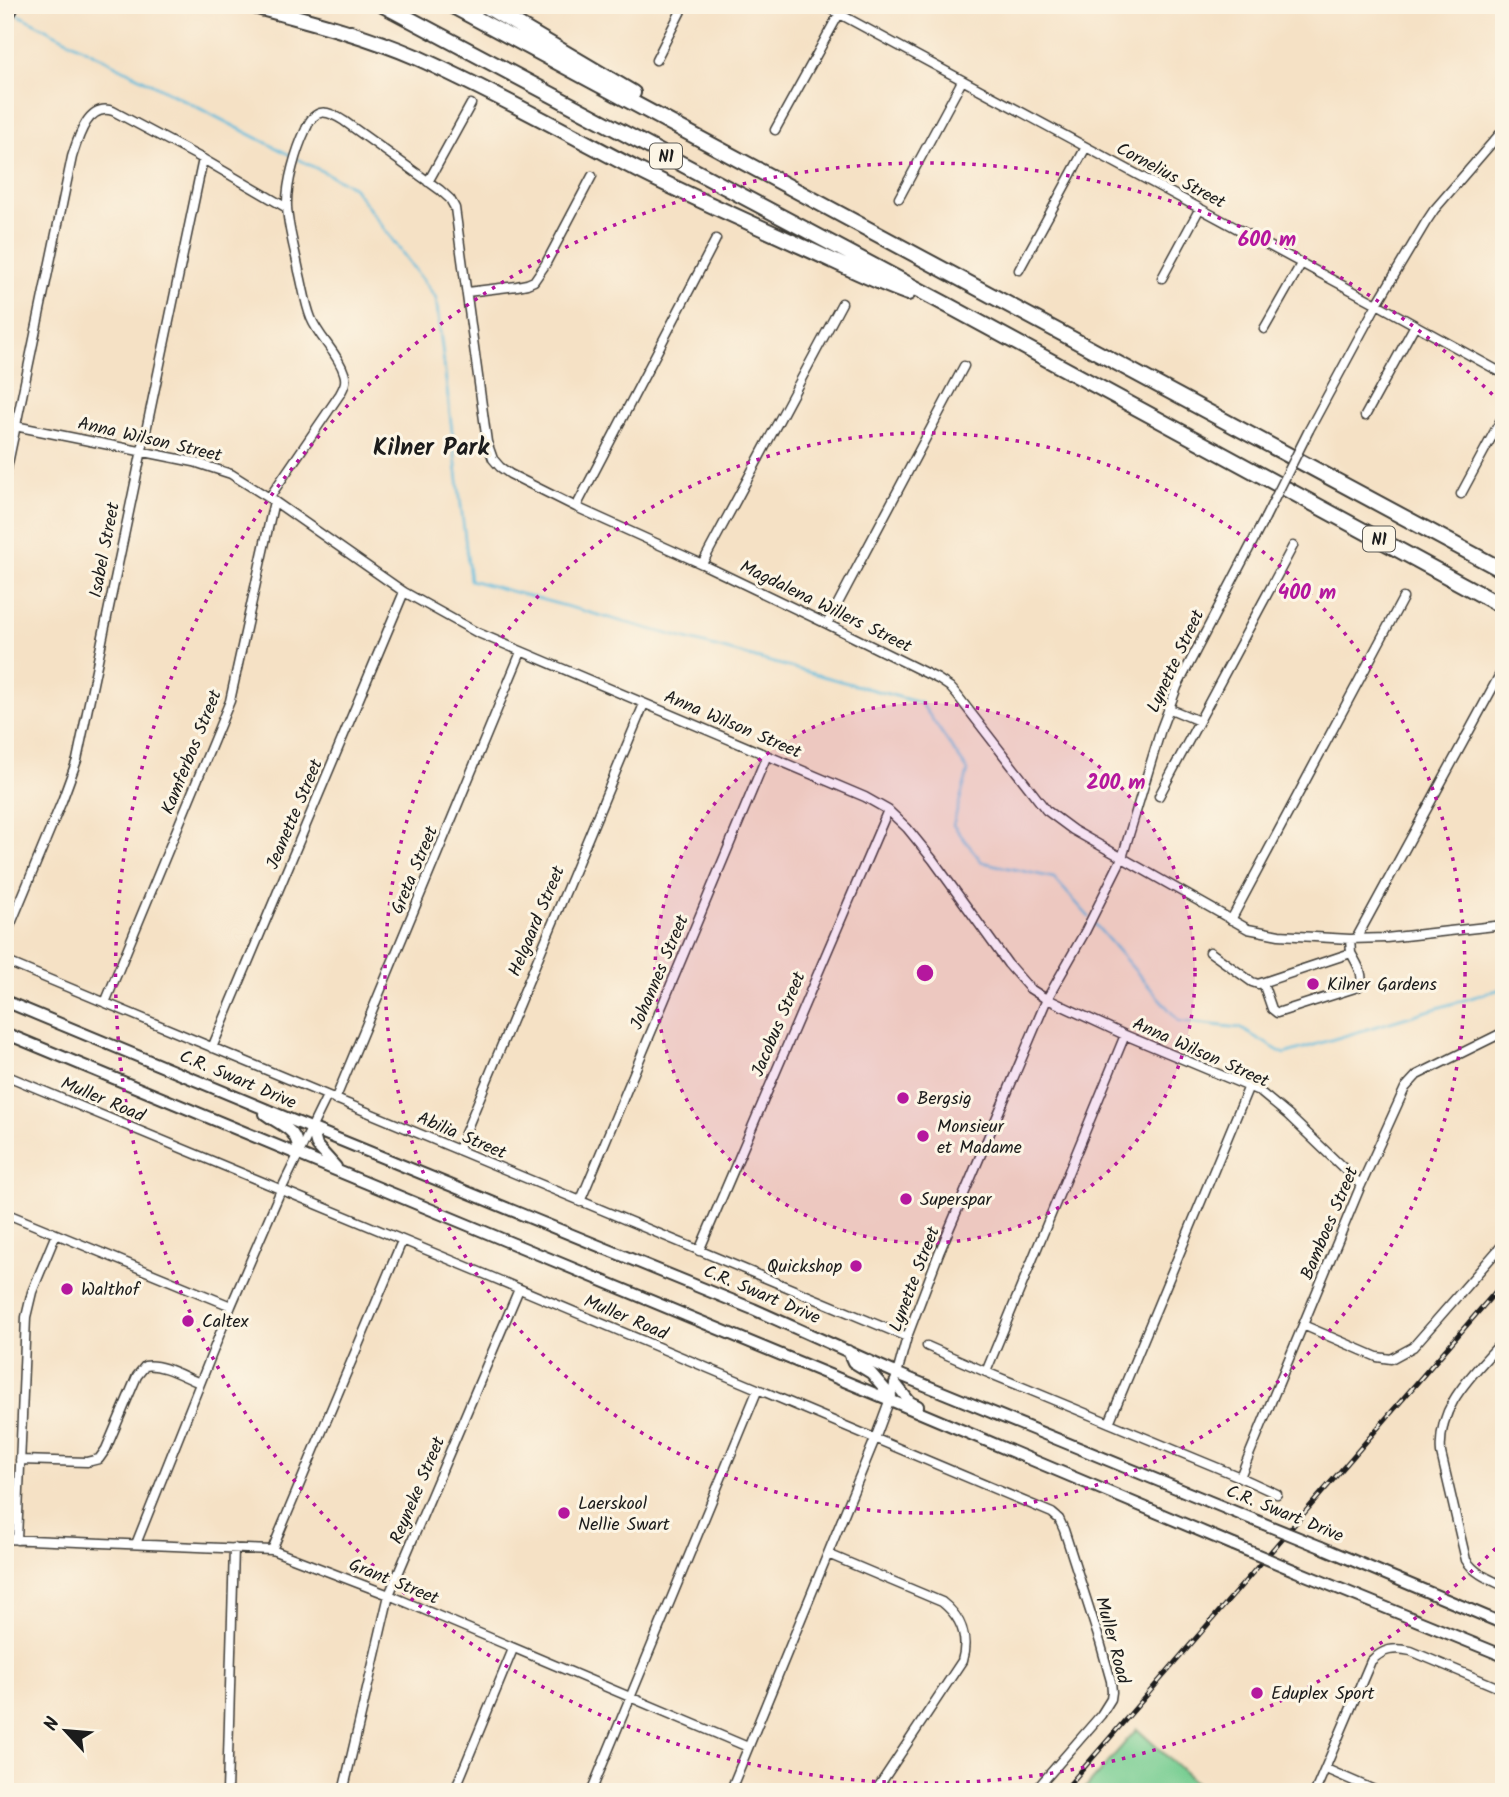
<svg xmlns="http://www.w3.org/2000/svg" width="1509" height="1797" font-family="Kalam,sans-serif">
	<rect width="100%" height="100%" fill="#fcf5e5"/>
	<filter id="ink" filterUnits="userSpaceOnUse"><feTurbulence type="fractalNoise" baseFrequency=".0143" numOctaves="2"/><feDisplacementMap in="SourceGraphic" scale="14" xChannelSelector="R" yChannelSelector="G"/><feConvolveMatrix kernelMatrix="1 2 1 2 8 2 1 2 1" color-interpolation-filters="sRGB"/></filter>
	<filter id="wash" filterUnits="userSpaceOnUse"><feTurbulence type="fractalNoise" baseFrequency=".00686" numOctaves="4" result="noise"/><feDisplacementMap in="SourceGraphic" scale="28" xChannelSelector="R" yChannelSelector="G"/><feGaussianBlur stdDeviation="1.57" result="paint"/><feColorMatrix in="noise" values="0 0 0 0 0 0 0 0 0 0 0 0 0 0 0 0 0 1.4 0 .05"/><feComposite in="paint" operator="in"/></filter>
	<g filter="url(#wash)">
		<rect width="100%" height="100%" fill="#f5e1c5"/>
		<path fill="#77cd92" stroke="#4a7457" stroke-width="2" d="M1137 1729 1206 1792H1082Z"/>
		<g fill="none" stroke-linecap="round" stroke-linejoin="round">
			<path stroke="#5ebadc" stroke-width="2.5" d="M15 13 292 156
				M298 159 353 187 436 298 470 580 921 703 968 771 953 825 982 862 1054 878 1089 917
				M1093 922 1179 1021 1240 1028 1284 1054 1504 988"/>
		</g>
	</g>
	<g filter="url(#ink)">
		<g fill="none" stroke-linecap="round" stroke-linejoin="round">
			<g stroke="#3d3a35" stroke-width="11">
				<path id="street" d="M823 5 1377 304 1504 374
					M656 60 684 5
					M775 130 839 14
					M428 182 471 104
					M899 198 962 81
					M1019 270 1086 147
					M1162 278 1200 208
					M467 292 517 286 527 284 534 281 545 265 592 176
					M1264 329 1301 264
					M1365 416 1415 325
					M5 424 194 462 231 474 274 501 404 592 476 632 865 797 888 810 907 828 933 860 1008 964 1029 988 1043 997 1125 1035 1259 1091 1288 1115 1361 1185
					M1309 430 1377 304 1426 222 1434 210 1504 129
					M5 478 72 157C78 138 88 102 113 111L203 159 287 208
					M1461 494 1504 414
					M269 498 340 394C344 387 347 381 344 373 338 353 319 338 311 318 305 303 303 286 299 271 295 250 288 228 287 207 286 184 296 150 306 129 315 107 327 110 344 121L440 190 450 199 455 208 487 442 493 459 500 467 510 474 576 507 702 564 827 624 938 679 950 687 957 695 1046 810 1073 830 1248 929 1279 935 1350 939 1386 938 1504 925
					M576 507 716 239
					M702 564 842 303
					M827 624 964 366
					M1168 708 1199 721
					M1159 796 1293 546
					M1231 920 1403 598
					M5 938 62 801 77 760 203 159
					M1356 939 1504 667
					M1210 952 1252 982 1258 984 1351 953 1350 939
					M5 961 907 1337
					M1263 983 1272 1009 1277 1013 1358 987C1367 977 1356 963 1351 953
					M105 1003 230 701 274 501
					M212 1048 404 592
					M5 1075 482 1273 1052 1513 1059 1519 1064 1530 1100 1642 1111 1681 1112 1692 1111 1699 1101 1715 1034 1792
					M335 1100 521 652
					M458 1150 644 704
					M580 1202 767 755
					M5 1213 231 1306
					M699 1251 888 810
					M1303 1325 1377 1357 1391 1359 1413 1347 1504 1243
					M1504 1339C1474 1374 1437 1404 1441 1453L1466 1560C1475 1574 1489 1579 1504 1586
					M927 1346 986 1372 1240 1477 1277 1494
					M986 1372 1125 1035
					M1109 1423 1249 1086
					M20 1460 87 1462 99 1459 106 1449 137 1376 145 1366C162 1363 184 1377 200 1383
					M1240 1477 1361 1185 1405 1088 1417 1075 1504 1032
					M5 1539 272 1550 389 1595 748 1747
					M17 1540 26 1317 32 1292 56 1234
					M136 1544 231 1306 281 1190 327 1096
					M272 1550 402 1241
					M828 1554 942 1602C961 1617 969 1637 962 1661L875 1792
					M1326 1769 1379 1792
					M227 1792 234 1548
					M343 1792 389 1595 519 1289
					M454 1792 513 1649
					M591 1792 758 1389
					M730 1792 875 1439 891 1396 907 1337 939 1253 1047 999 1085 932 1122 858 1161 729 1177 687 1265 518
					M1315 1792 1371 1661C1383 1649 1394 1647 1411 1651L1504 1690"/>
			</g>
			<g stroke="#3d3a35" stroke-width="14">
				<path id="secondary" d="M5 1001 301 1124 753 1309 898 1374 1257 1521
					M5 1033 890 1400 1234 1545
					M265 1114C284 1128 297 1128 299 1154
					M312 1128 317 1146 336 1167
					M848 1351 853 1362 871 1373 891 1396
					M895 1383 910 1402 918 1406
					M1321 1547 1504 1624
					M1296 1571 1504 1656"/>
			</g>
			<g stroke="#3d3a35" stroke-width="16">
				<path id="primary" d="M5 19 13 5"/>
			</g>
			<g stroke="#3d3a35" stroke-width="18">
				<path id="highway" d="M250 5C306 20 363 34 416 57 492 91 565 132 638 170 691 197 747 221 801 246 837 262 871 280 908 293
					M383 5 949 306 1504 607
					M451 5 1504 571
					M484 5 633 93"/>
			</g>
			<use href="#street" stroke="#fff" stroke-width="8"/>
			<use href="#secondary" stroke="#fff" stroke-width="10"/>
			<use href="#primary" stroke="#fff" stroke-width="12"/>
			<use href="#highway" stroke="#fff" stroke-width="14"/>
			<g stroke="#1c1c1c" stroke-width="5">
				<path id="rail" d="M1063 1792 1504 1282"/>
			</g>
			<use href="#rail" stroke="#fcf5e5" stroke-width="2.5" stroke-dasharray="8" stroke-linecap="butt"/>
			<g stroke="#3d3a35" stroke-width="11" stroke-linecap="butt">
				<path id="street-bridge" d="M1265 518 1309 430"/>
			</g>
			<g stroke="#3d3a35" stroke-width="14" stroke-linecap="butt">
				<path id="secondary-bridge" d="M1257 1521 1321 1547
					M1234 1545 1296 1571"/>
			</g>
			<use href="#street-bridge" stroke="#fff" stroke-width="8"/>
			<use href="#secondary-bridge" stroke="#fff" stroke-width="10"/>
		</g>
	</g>
	<circle cx="925" cy="973" r="270" fill="#b5179e" fill-opacity=".12"/>
	<g fill="none" stroke="#b5179e" stroke-width="3.5" stroke-dasharray="3.5 7">
		<circle cx="925" cy="973" r="270"/>
		<circle cx="925" cy="973" r="540"/>
		<path d="M1503 1541A810 810 0 1 1 1503 405"/>
	</g>
	<g fill="#b5179e" stroke="#fcf5e5" stroke-width="2.5">
		<circle cx="1313" cy="984" r="7"/>
		<circle cx="903" cy="1098" r="7"/>
		<circle cx="923" cy="1136" r="7"/>
		<circle cx="906" cy="1199" r="7"/>
		<circle cx="856" cy="1266" r="7"/>
		<circle cx="67" cy="1289" r="7"/>
		<circle cx="188" cy="1321" r="7"/>
		<circle cx="564" cy="1513" r="7"/>
		<circle cx="1257" cy="1693" r="7"/>
	</g>
	<g text-anchor="middle" stroke-width="6" stroke-linejoin="round" paint-order="stroke">
		<g fill="#fcf5e5" stroke="#5f5d58" stroke-width="2">
			<rect x="650" y="143.5" width="32" height="25" rx="5"/>
			<rect x="1363" y="526.5" width="32" height="25" rx="5"/>
		</g>
		<g font-size="16" font-weight="bold" fill="#1c1c1c">
			<text x="666" y="162">N1</text>
			<text x="1379" y="545">N1</text>
		</g>
		<g font-size="18" fill="#1c1c1c" stroke="#fcf5e5">
			<text transform="translate(1171 175) rotate(28)" y="6">Cornelius Street</text>
			<text transform="translate(150 439) rotate(13)" y="6">Anna Wilson Street</text>
			<text transform="translate(104 550) rotate(-79)" y="6">Isabel Street</text>
			<text transform="translate(826 606) rotate(26)" y="6">Magdalena Willers Street</text>
			<text transform="translate(1175 661) rotate(-65)" y="6">Lynette Street</text>
			<text transform="translate(733 724) rotate(23)" y="6">Anna Wilson Street</text>
			<text transform="translate(191 752) rotate(-68)" y="6">Kamferbos Street</text>
			<text transform="translate(294 814) rotate(-67)" y="6">Jeanette Street</text>
			<text transform="translate(414 870) rotate(-67)" y="6">Greta Street</text>
			<text transform="translate(536 921) rotate(-67)" y="6">Helgaard Street</text>
			<text transform="translate(659 972) rotate(-67)" y="6">Johannes Street</text>
			<text transform="translate(778 1024) rotate(-67)" y="6">Jacobus Street</text>
			<text transform="translate(1201 1052) rotate(24)" y="6">Anna Wilson Street</text>
			<text transform="translate(238 1079) rotate(23)" y="6">C.R. Swart Drive</text>
			<text transform="translate(103 1099) rotate(23)" y="6">Muller Road</text>
			<text transform="translate(462 1135) rotate(23)" y="6">Abilia Street</text>
			<text transform="translate(1329 1223) rotate(-67)" y="6">Bamboes Street</text>
			<text transform="translate(914 1279) rotate(-69)" y="6">Lynette Street</text>
			<text transform="translate(762 1294) rotate(23)" y="6">C.R. Swart Drive</text>
			<text transform="translate(626 1317) rotate(23)" y="6">Muller Road</text>
			<text transform="translate(417 1490) rotate(-67)" y="6">Reyneke Street</text>
			<text transform="translate(1285 1513) rotate(22)" y="6">C.R. Swart Drive</text>
			<text transform="translate(394 1581) rotate(22)" y="6">Grant Street</text>
			<text transform="translate(1113 1640) rotate(75)" y="6">Muller Road</text>
		</g>
		<g font-size="18" fill="#1c1c1c" stroke="#fcf5e5" text-anchor="start">
			<text x="1327" y="990">Kilner Gardens</text>
			<text x="917" y="1104">Bergsig</text>
			<text x="937" y="1132">Monsieur<tspan x="937" dy="21">et Madame</tspan></text>
			<text x="920" y="1205">Superspar</text>
			<text x="842" y="1272" text-anchor="end">Quickshop</text>
			<text x="81" y="1295">Walthof</text>
			<text x="202" y="1327">Caltex</text>
			<text x="578" y="1509">Laerskool<tspan x="578" dy="21">Nellie Swart</tspan></text>
			<text x="1271" y="1699">Eduplex Sport</text>
		</g>
		<g font-size="24" font-weight="bold" fill="#1c1c1c" stroke="#fcf5e5">
			<text x="431" y="455">Kilner Park</text>
		</g>
	</g>
	<circle cx="925" cy="973" r="10" fill="#b5179e" stroke="#fcf5e5" stroke-width="3.5"/>
	<g font-size="21" text-anchor="middle" font-weight="bold" fill="#b5179e" stroke="#fcf5e5" stroke-width="6" stroke-linejoin="round" paint-order="stroke">
		<text x="1267" y="246">600 m</text>
		<text x="1307" y="599">400 m</text>
		<text x="1116" y="789">200 m</text>
	</g>
	<rect width="1509" height="1797" fill="none" stroke="#fcf5e5" stroke-width="28"/>
	<g transform="translate(66 1731) rotate(296)" stroke="#fcf5e5" stroke-width="5" paint-order="stroke">
	<path d="M0-5L12 26L0 18L-12 26Z" fill="#1c1c1c"/>
	<text y="-10" font-size="19" font-weight="bold" text-anchor="middle" fill="#1c1c1c">N</text>
	</g>
</svg>
